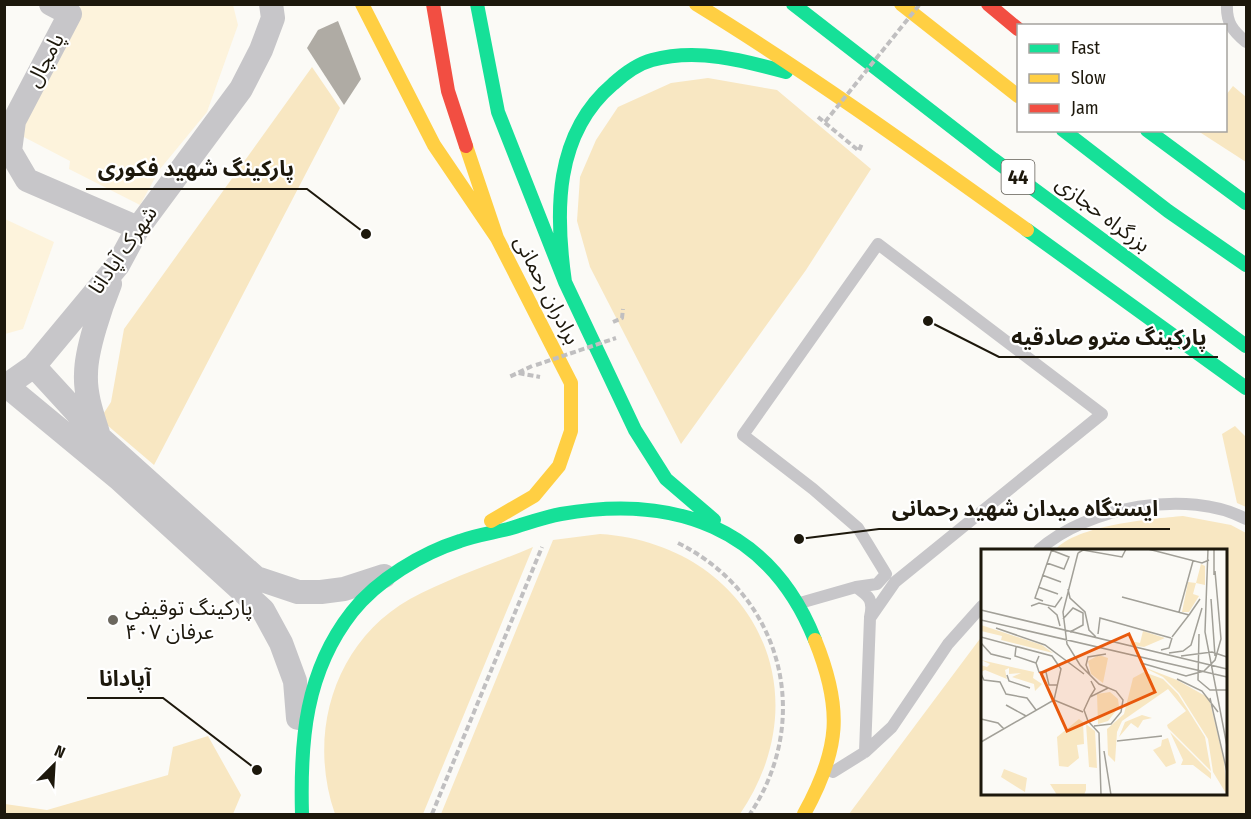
<svg xmlns="http://www.w3.org/2000/svg" width="1251" height="819" font-family="'Fira Sans Condensed','Noto Sans Arabic',sans-serif">
	<rect width="100%" height="100%" fill="#fbfaf6"/>
	<path fill="#fdf3dc" d="M81 5H233L238 25 207 112 160 169 140 205 69 169 70 161 20 135 17 124Z
		M5 219 54 242 23 329 5 334Z"/>
	<path fill="#f8e7c2" d="M312 67 340 108 154 465 100 419 111 402 124 329Z
		M708 78 777 90 871 169 806 270 681 444 590 267 577 221 580 177 596 140 618 107 671 83Z
		M1233 86 1246 97V162L1198 131 1226 130V95Z
		M1235 426 1246 437V507L1237 503 1222 434Z
		M1183 516 1231 525 1246 533V814H849L982 636V794H1226V550H1055C1077 525 1150 519 1183 516Z
		M600 534C749 544 825 689 740 814H441L553 540Z
		M533 547 423 814H335C307 734 334 642 410 599 449 578 493 564 533 547Z
		M208 736 241 795 233 814H5V804L47 810 168 775 173 747Z"/>
	<path fill="#afaba4" d="M338 21 361 79 344 105 307 48 318 30Z"/>
	<g fill="none" stroke-linecap="round" stroke-linejoin="round">
		<path stroke="#c0bfc0" stroke-width="4" stroke-dasharray="6 3" stroke-linecap="butt" d="M818 117 859 151 862 143
			M613 322 622 318 623 309
			M532 366 509 377 518 373 540 377
			M678 543C782 595 814 718 750 814
			M432 814 542 547"/>
		<path stroke="#c7c6c9" stroke-width="12" d="M1227 4C1226 23 1233 31 1246 42
			M1039 550C1086 507 1189 488 1246 519
			M856 587C869 596 874 600 870 617
			M800 603 856 587 877 584 886 574 858 528 813 489 743 435 878 244 1102 414 895 582 870 618 865 752
			M833 772 865 752 892 727 948 644 982 606"/>
		<path stroke="#c7c6c9" stroke-width="24" d="M51 4 70 14 14 121 10 151 27 180 138 228
			M34 366 100 438 256 578 298 592H321L344 589 384 576
			M4 387 34 366 118 265 138 228 241 89 261 50 273 18 271 4
			M8 387 118 478 263 610 281 643 295 681 298 718
			M98 433C92 414 85 394 86 374 86 350 101 306 110 284"/>
		<path stroke="#16e098" stroke-width="14" d="M477 4 498 112 565 282 635 430 666 479 714 520
			M793 4 993 159 1246 346
			M1063 130 1168 211 1246 265
			M1147 130 1246 203
			M1027 230 1246 388
			M565 282C555 212 554 134 613 84 624 74 637 64 652 60 697 48 742 60 786 72
			M302 814C300 741 305 672 352 612 377 580 422 553 460 541 476 535 492 533 508 529 526 524 543 517 561 514 674 494 770 527 815 640"/>
		<path stroke="#ffcf43" stroke-width="14" d="M362 4 434 145 497 238
			M696 4C810 74 918 152 1027 230
			M901 4 1018 96
			M466 146 497 238 571 383V431L559 466 534 496 491 521
			M804 814C840 749 843 709 815 640"/>
		<path stroke="#f24e42" stroke-width="14" d="M433 4 448 91 466 146
			M988 4 1018 29"/>
		<path stroke="#c0bfc0" stroke-width="4" stroke-dasharray="6 3" stroke-linecap="butt" d="M825 122 920 4
			M536 365 616 338"/>
	</g>
	<circle fill="#6b675e" stroke="#fff" stroke-width="2" cx="113" cy="620" r="6"/>
	<g text-anchor="middle" stroke-width="4.5" stroke-linejoin="round" paint-order="stroke">
		<rect fill="#fff" stroke="#615d55" stroke-width="1.5" x="1001.5" y="160" width="33" height="34" rx="4.5"/>
		<g font-size="20" font-weight="bold" fill="#1d180c">
			<text x="1018" y="184">44</text>
		</g>
		<g font-size="21" fill="#1d180c" stroke="#fff">
			<text transform="translate(45 60) rotate(-62)" y="7">پامچال</text>
			<text transform="translate(1103 214) rotate(37)" y="7">بزرگراه حجازی</text>
			<text transform="translate(123 250) rotate(-55)" y="7">شهرک آپادانا</text>
			<text transform="translate(547 290) rotate(63)" y="7">برادران رحمانی</text>
		</g>
		<g font-size="21" fill="#1d180c" stroke="#fff" text-anchor="start">
			<text x="125" y="615">پارکینگ توقیفی<tspan x="125" dy="24">عرفان ۴۰۷</tspan></text>
		</g>
	</g>
	<g transform="translate(981 549)">
		<rect width="246" height="246" fill="#fbfaf6"/>
		<path d="M220 15 224 17V36L215 34 212 45 218 47 208 63H201L207 33 215 34ZM0 76 61 96 72 104 20 91 21 87 0 82ZM162 82 184 89 163 98 149 96 150 92 159 94ZM118 106 127 109 122 134 110 125 107 112ZM0 111 53 123 52 129 61 135 54 142 53 135 31 128 40 124 28 125V119L24 121 26 130 4 121 0 123V116L6 118 9 115ZM160 117 196 131 228 149 243 212 246 246 232 223 227 190 198 144 182 128ZM163 123 182 130 197 145 224 188 230 222 187 179 186 176 205 162 187 140 141 172 136 183 134 213 127 206 126 180 143 165 152 129ZM129 143 137 150 138 158 127 172 117 175 116 145ZM161 166 171 169 162 171 157 179 150 174 138 188 144 173ZM98 170 102 173 103 195 96 196 98 209 87 218 78 217 76 188ZM105 175 114 182 116 219 108 218ZM189 183 230 224V230L212 216H200L202 211ZM187 189 195 214 185 218 172 201 180 197 181 191ZM23 220 46 229 44 243 20 228ZM69 235H105V241L103 246H76Z" fill="#f8e7c2"/>
		<path fill="none" stroke="#a2a098" stroke-width="1.5" d="M167 0 221 14 228 11M227 0 224 83 246 197M233 0V26M97 4 82 63 86 95 99 116 118 135 135 142 142 151 140 163 130 175 113 177M97 4 102 1 141 8 145 0M66 14 83 20 88 8 70 1M61 26 80 33M57 38 77 45M87 40 89 49 104 63 108 81 115 88M141 48 208 66 191 88M230 50 234 107M62 52 54 49 71 0M50 57 58 54 74 58 81 48M67 58 76 66 79 77M0 61 246 120M198 63 212 12M208 66 219 50M82 70 92 59 102 64V76L89 83M0 71 246 128M15 79 64 96 103 125M117 85 119 69 190 89M218 85 217 131 229 141H246M0 88 71 107 80 120 73 151 0 193M0 94 10 105 30 110M35 98 34 107 55 114M180 101 188 99 191 89M188 104 202 102 210 96 221 59M58 107 55 114 58 123H65L68 136H77M200 107 231 103 246 108M160 114 205 127 223 122 234 111 240 90 234 22M0 125 3 131 19 133 25 145 46 149 55 161M26 126 28 132 49 139M109 126 105 116 107 108 125 105M196 130 221 142 237 163M109 148 114 140 110 132M229 149 246 223M73 151 102 163M25 156 45 167M0 170 17 174 23 180M136 192 181 187M123 202 130 246M120 246 118 184 107 172 103 161 109 148 127 139"/>
		<path fill="#e8590c" fill-opacity="0.15" stroke="#e8590c" stroke-width="3" d="M148 85 174 143 86 182 60 124Z"/>
		<rect width="246" height="246" fill="none" stroke="#1d180c" stroke-width="3"/>
	</g>
	<path fill="none" stroke="#1d180c" stroke-width="2" d="M366 234L307 189H86M928 321L999 357H1218M799 539L879 529H1170M257 770L163 698H87"/>
	<g fill="#1d180c" stroke="#fff" stroke-width="2">
		<circle cx="366" cy="234" r="6"/>
		<circle cx="928" cy="321" r="6"/>
		<circle cx="799" cy="539" r="6"/>
		<circle cx="257" cy="770" r="6"/>
	</g>
	<g font-size="22" text-anchor="middle" font-weight="bold" fill="#1d180c" stroke="#fff" stroke-width="4.5" stroke-linejoin="round" paint-order="stroke">
		<text x="196" y="176">پارکینگ شهید فکوری</text>
		<text x="1109" y="345">پارکینگ مترو صادقیه</text>
		<text x="1025" y="516">ایستگاه میدان شهید رحمانی</text>
		<text x="125" y="686">آپادانا</text>
	</g>
	<rect width="1251" height="819" fill="none" stroke="#1d180c" stroke-width="12"/>
	<rect x="1017" y="24" width="210" height="108" fill="#ffffff" stroke="#a5a39e" stroke-width="1.5"/>
	<rect x="1029" y="44" width="30" height="9" fill="#16e098" stroke="#a5a39e" stroke-width="1.5"/>
	<text x="1071" y="54" font-size="18" fill="#1d180c">Fast</text>
	<rect x="1029" y="74" width="30" height="9" fill="#ffcf43" stroke="#a5a39e" stroke-width="1.5"/>
	<text x="1071" y="84" font-size="18" fill="#1d180c">Slow</text>
	<rect x="1029" y="104" width="30" height="9" fill="#f24e42" stroke="#a5a39e" stroke-width="1.5"/>
	<text x="1071" y="114" font-size="18" fill="#1d180c">Jam</text>
	<g transform="translate(54 765) rotate(24)" stroke="#ffffff" stroke-width="4.5" paint-order="stroke">
	<path d="M0-4.5L10 22L0 15L-10 22Z" fill="#1d180c"/>
	<text y="-9" font-size="16" font-weight="bold" text-anchor="middle" fill="#1d180c">N</text>
	</g>
</svg>
